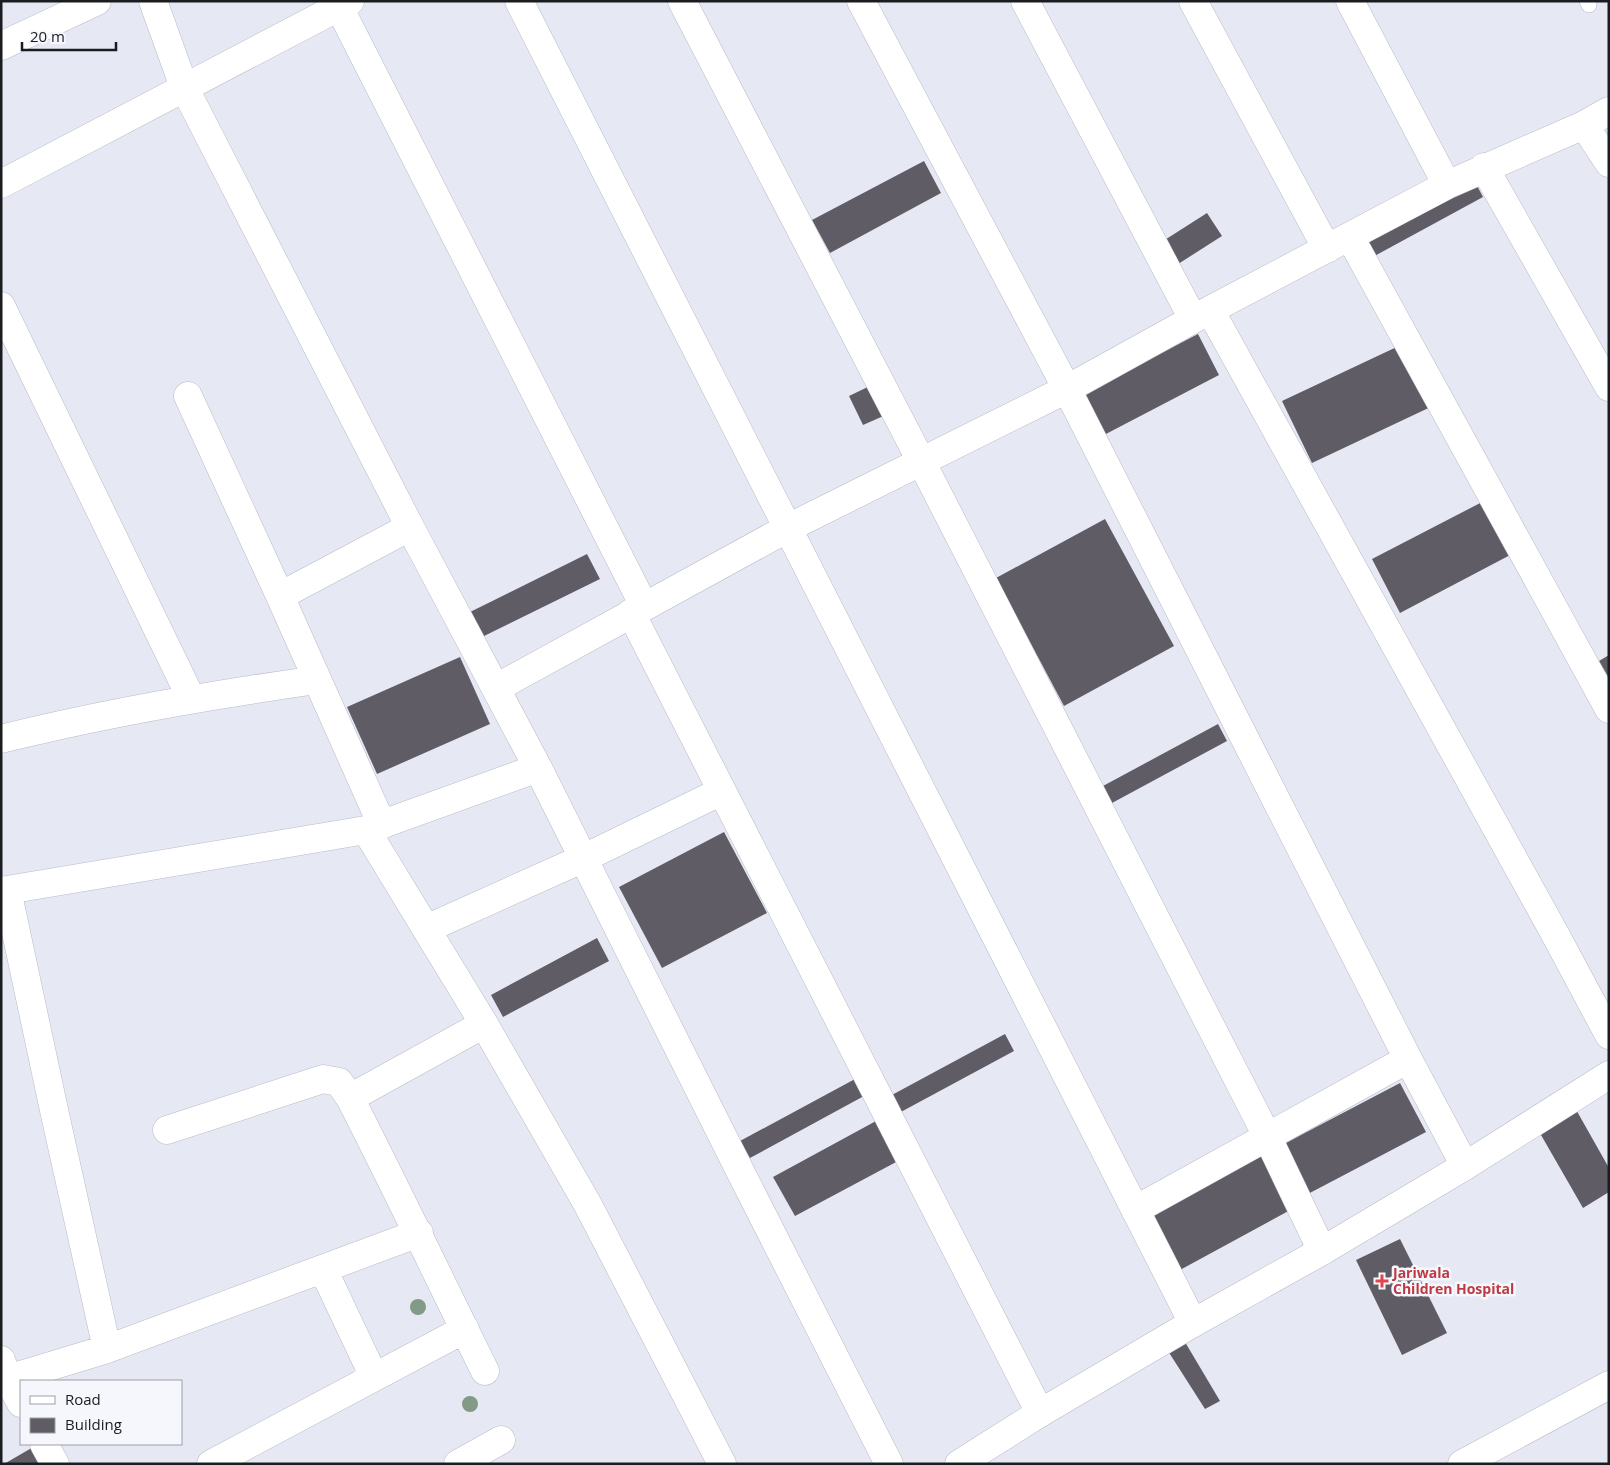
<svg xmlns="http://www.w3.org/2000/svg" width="1610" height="1465" font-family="'Open Sans',sans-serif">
	<rect width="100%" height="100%" fill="#e6e9f4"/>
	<path fill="#5f5c65" d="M924 161 941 193 830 253 812 220Z
		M1474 180 1483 197 1369 259 1359 242Z
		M1207 213 1222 236 1175 266 1160 243Z
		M1198 334 1219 375 1104 435 1082 394Z
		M1403 344 1437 404 1312 463 1282 401Z
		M874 384 888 414 863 425 849 396Z
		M1486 500 1514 553 1400 613 1372 559Z
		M1105 519 1174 646 1064 706 996 578Z
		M587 554 600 579 478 639 466 614Z
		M1609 655V678L1599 661Z
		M460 657 490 724 377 774 347 707Z
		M1218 724 1227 741 1112 803 1103 786Z
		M724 832 767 913 662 968 619 887Z
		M597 938 609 961 503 1017 491 995Z
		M1005 1034 1014 1051 899 1113 890 1096Z
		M855 1079 864 1096 750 1158 740 1141Z
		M1400 1083 1426 1132 1306 1195 1280 1146Z
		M1574 1106 1609 1168V1192L1583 1208 1537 1128Z
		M876 1121 898 1161 795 1216 773 1177Z
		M1264 1152 1294 1208 1180 1270 1150 1215Z
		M1400 1239 1447 1333 1402 1355 1356 1260Z
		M1185 1342 1220 1401 1205 1409 1168 1351Z
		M35 1446 44 1464H4Z"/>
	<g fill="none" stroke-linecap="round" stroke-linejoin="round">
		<g stroke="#b8bbc6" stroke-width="16">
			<path id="lane" d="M1587 1 1589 5"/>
		</g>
		<g stroke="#b8bbc6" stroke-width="29">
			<path id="street" d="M153 1 184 87 410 527 538 768 741 1173 889 1464
				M336 1 644 606
				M519 1 1193 1323
				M682 1 921 461 1267 1136 1322 1251
				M861 1 1067 389 1408 1059 1465 1166
				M1025 1 1193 319
				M1193 1 1327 249
				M1350 1 1447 185
				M1 46 97 1
				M1584 125 1609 163
				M1484 167 1609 387
				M1350 237 1609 709
				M1 306 191 698
				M1210 310 1555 934 1609 1035
				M188 396 280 596 382 825
				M280 596 410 527
				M631 613 1040 1413
				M496 688 788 528 1067 389 1210 310 1447 185 1584 125 1609 111
				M1 739C105 713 210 695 317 680
				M366 830 484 1024 588 1205 722 1464
				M7 890 54 1110 107 1349
				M1 891 366 830 538 768
				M426 929 582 859 722 791
				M350 1098 484 1024
				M167 1130 323 1079 339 1082 350 1098C396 1188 440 1280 485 1371
				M1135 1210 1408 1059
				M323 1269 374 1377
				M1 1360 8 1379 21 1403
				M8 1379 107 1349 419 1233
				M44 1444 55 1464
				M211 1464 465 1329
				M458 1464 501 1440
				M1462 1464 1609 1385"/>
		</g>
		<g stroke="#b8bbc6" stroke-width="29">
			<path id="secondary" d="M1 184 350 1
				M959 1464 1040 1413 1193 1323 1322 1251 1465 1166 1609 1075"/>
		</g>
		<use href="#lane" stroke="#fff" stroke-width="15"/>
		<use href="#street" stroke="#fff" stroke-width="28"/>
		<use href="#secondary" stroke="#fff" stroke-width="28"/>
	</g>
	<g fill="#839a86">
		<circle cx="418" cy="1307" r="8"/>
		<circle cx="470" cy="1404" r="8"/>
	</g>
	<path fill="#e0444e" stroke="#f5f7fd" stroke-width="2" d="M1379.5 1273.5h5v5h5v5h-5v5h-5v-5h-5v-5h5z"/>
	<g text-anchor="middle" stroke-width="5" stroke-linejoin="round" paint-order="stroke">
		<g font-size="14" font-weight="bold" fill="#be3a42" stroke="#f5f7fd" text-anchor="start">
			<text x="1393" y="1278">Jariwala<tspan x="1393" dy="16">Children Hospital</tspan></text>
		</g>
	</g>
	<rect width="1610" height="1465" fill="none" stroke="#1b1c20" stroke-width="5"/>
	<rect x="20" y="1380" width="162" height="65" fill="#f5f7fd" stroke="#9e9fa5"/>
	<rect x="30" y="1396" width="25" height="8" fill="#ffffff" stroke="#9e9fa5"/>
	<text x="65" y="1405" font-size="15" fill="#1b1c20">Road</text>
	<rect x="30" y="1418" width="25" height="15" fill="#5f5c65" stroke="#9e9fa5"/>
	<text x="65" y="1430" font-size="15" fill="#1b1c20">Building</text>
	<path d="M22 42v8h94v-8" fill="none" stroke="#1b1c20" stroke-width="2.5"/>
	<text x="30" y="42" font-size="15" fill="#1b1c20" stroke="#f5f7fd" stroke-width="4" paint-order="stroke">20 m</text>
</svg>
